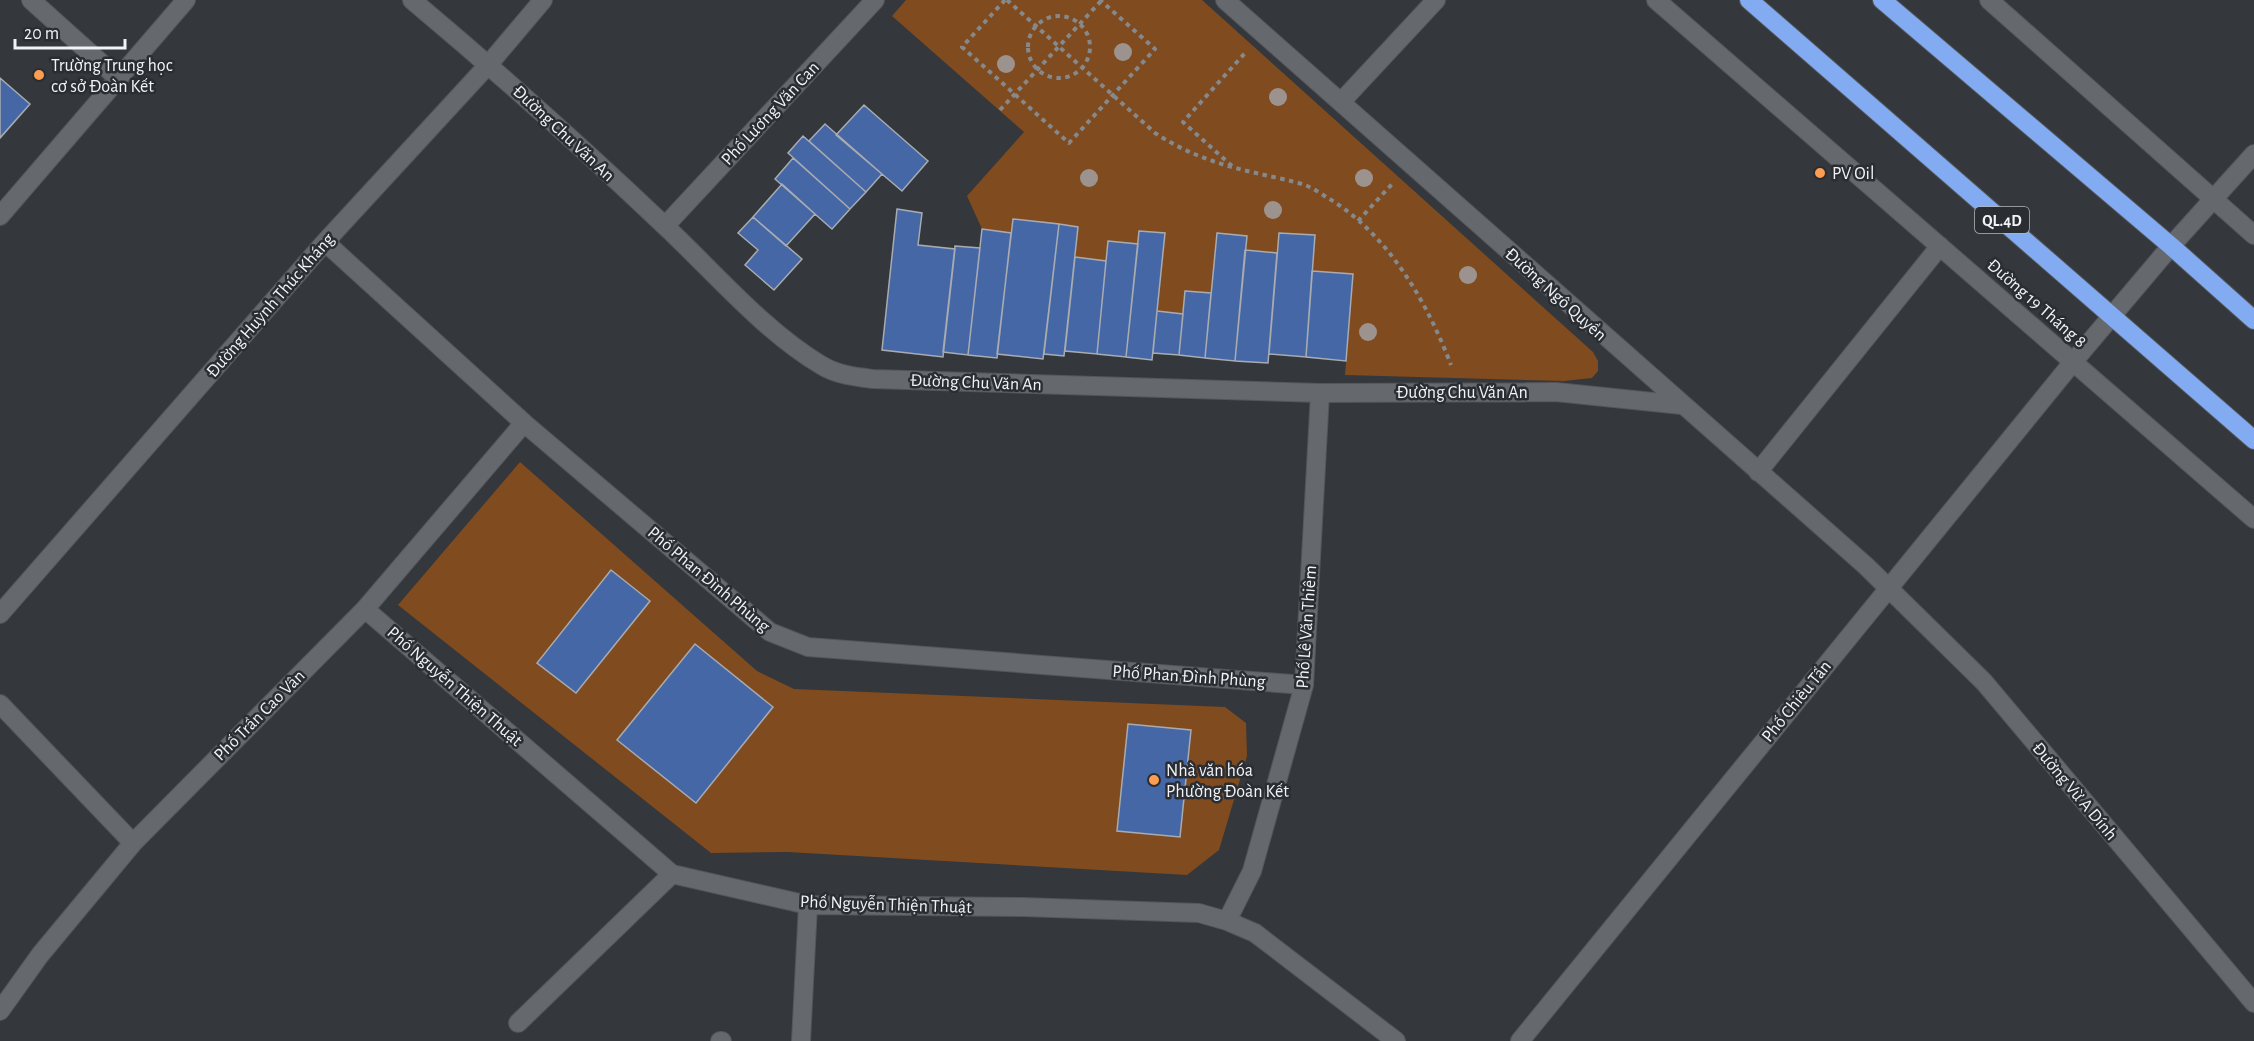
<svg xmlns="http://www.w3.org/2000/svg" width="2254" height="1041" font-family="'Alegreya Sans',sans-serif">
	<rect width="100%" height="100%" fill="#34373b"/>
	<path fill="#804b1e" d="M906 0H1202L1593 352 1598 361V371L1592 378 1564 381 1345 375 1353 275 1312 271 1315 235 1279 233 1277 253 1245 250 1246 236 1217 233 1211 293 1185 291 1183 314 1157 311 1164 233 1139 231 1138 244 1109 241 1106 261 1075 257 1077 227 1013 219 1011 233 982 229 967 196 1024 132 892 16Z
		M520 462 757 671 794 689 1225 707 1246 723 1247 756 1219 850 1187 875 788 852 711 853 398 605Z"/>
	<path fill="#4567a6" stroke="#a8abb0" stroke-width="1.5" d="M0 78 30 104 0 138Z
		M864 105 928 161 902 191 836 135Z
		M825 124 882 174 866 192 809 141Z
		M803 136 866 192 850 209 788 153Z
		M793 158 850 209 832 229 775 179Z
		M782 184 815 214 786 246 753 217Z
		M897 209 922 213 918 245 955 249 943 357 882 350Z
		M753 217 802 259 774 290 745 265 758 250 738 233Z
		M1013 219 1059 224 1043 359 997 354Z
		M1059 224 1078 227 1064 356 1044 354Z
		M982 229 1011 233 997 358 968 355Z
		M1139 231 1165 233 1152 360 1126 357Z
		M1217 233 1247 236 1235 361 1205 358Z
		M1279 233 1315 235 1306 357 1269 354Z
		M1108 241 1138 244 1126 357 1097 354Z
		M955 246 980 248 968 355 943 352Z
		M1245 250 1277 253 1268 363 1235 361Z
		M1075 257 1106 261 1097 354 1065 351Z
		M1312 271 1353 274 1346 361 1306 357Z
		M1185 291 1211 293 1205 358 1179 355Z
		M1157 311 1183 314 1179 355 1153 353Z
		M611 570 650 601 576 693 537 663Z
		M695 644 773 707 696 803 617 740Z
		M1128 724 1191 730 1180 837 1117 831Z"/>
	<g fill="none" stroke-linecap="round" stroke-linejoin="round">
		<g stroke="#535559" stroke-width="20">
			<path id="minor" d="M31 0 119 79
				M412 0C499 73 584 149 666 227 714 272 765 332 821 365 837 375 856 377 873 379L1320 393 1556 392 1682 405
				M1225 0 1866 566 1984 682 2254 1003
				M1656 0 2254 519
				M1989 0 2254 235
				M1341 102 1436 0
				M0 216 186 0
				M665 226 875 0
				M325 242 524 423 770 632 808 647 1304 685
				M1758 472 1940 246
				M365 609 672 874 808 905 1023 907 1199 913 1227 921 1255 933 1396 1041
				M0 614 325 242 489 64 543 0
				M0 704 133 843
				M1227 921 1252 871 1304 685 1320 393
				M0 1011 40 955 133 843 365 609 524 423
				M518 1023 672 874
				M720 1041H722
				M801 1041 808 905
				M1520 1041 2073 362 2171 246 2254 154"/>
		</g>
		<g stroke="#535559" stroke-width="20">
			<path id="highway" d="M1749 0 2254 440
				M1882 0 2171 246 2254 320"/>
		</g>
		<path stroke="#86898c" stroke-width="4" stroke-dasharray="4.5 4.5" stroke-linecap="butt" d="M1005 0 962 47 1069 143 1155 49 1100 0
			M1007 0 1155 133C1187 154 1220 165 1256 173 1272 177 1290 180 1305 185 1315 189 1324 196 1333 201 1390 238 1427 302 1451 365
			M1028 47a31 31 0 1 1 62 0a31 31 0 1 1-62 0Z
			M1000 110 1101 1
			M1232 166 1183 122 1245 53
			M1358 221 1392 184"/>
		<use href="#minor" stroke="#65686d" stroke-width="18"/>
		<use href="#highway" stroke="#83abf1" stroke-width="18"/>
	</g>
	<g fill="#9d938e">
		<circle cx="1123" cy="52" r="9"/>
		<circle cx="1006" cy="64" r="9"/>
		<circle cx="1278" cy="97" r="9"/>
		<circle cx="1089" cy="178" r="9"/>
		<circle cx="1364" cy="178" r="9"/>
		<circle cx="1273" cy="210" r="9"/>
		<circle cx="1468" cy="275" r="9"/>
		<circle cx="1368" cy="332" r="9"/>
	</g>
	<g fill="#fc9d52" stroke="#2a2d31" stroke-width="2">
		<circle cx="39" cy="75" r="6"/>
		<circle cx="1820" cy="173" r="6"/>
		<circle cx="1154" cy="780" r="6"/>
	</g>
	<g text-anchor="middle" stroke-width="5" stroke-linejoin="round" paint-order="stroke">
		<rect fill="#2a2d31" stroke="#b5b8bb" stroke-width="1.5" x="1975" y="207" width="54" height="26" rx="4.5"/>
		<g font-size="16" font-weight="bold" fill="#f1f3f6">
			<text x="2002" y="226">QL.4D</text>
		</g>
		<g font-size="18" fill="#f1f3f6" stroke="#2a2d31" text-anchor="start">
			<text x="51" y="71">Trường Trung học<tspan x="51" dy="21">cơ sở Đoàn Kết</tspan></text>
			<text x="1832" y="179">PV Oil</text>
			<text x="1166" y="776">Nhà văn hóa<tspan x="1166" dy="21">Phường Đoàn Kết</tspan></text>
		</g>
		<g font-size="18" fill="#f1f3f6" stroke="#2a2d31">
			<text transform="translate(770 113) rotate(-47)" y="6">Phố Lương Văn Can</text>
			<text transform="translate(564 133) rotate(43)" y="6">Đường Chu Văn An</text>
			<text transform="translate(1556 294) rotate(42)" y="6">Đường Ngô Quyền</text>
			<text transform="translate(2037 303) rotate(41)" y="6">Đường 19 Tháng 8</text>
			<text transform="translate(270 305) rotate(-49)" y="6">Đường Huỳnh Thúc Kháng</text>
			<text transform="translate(976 382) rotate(2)" y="6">Đường Chu Văn An</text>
			<text x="1462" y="398">Đường Chu Văn An</text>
			<text transform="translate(709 579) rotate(40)" y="6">Phố Phan Đình Phùng</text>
			<text transform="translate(1306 627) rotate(-86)" y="6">Phố Lê Văn Thiêm</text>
			<text transform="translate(1189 676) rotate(4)" y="6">Phố Phan Đình Phùng</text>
			<text transform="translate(455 686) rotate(41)" y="6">Phố Nguyễn Thiện Thuật</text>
			<text transform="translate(1796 701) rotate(-51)" y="6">Phố Chiêu Tấn</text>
			<text transform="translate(259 715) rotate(-45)" y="6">Phố Trần Cao Vân</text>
			<text transform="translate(2075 791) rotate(50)" y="6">Đường Vừ A Dính</text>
			<text transform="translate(886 904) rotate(2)" y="6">Phố Nguyễn Thiện Thuật</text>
		</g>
	</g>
	<path d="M15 39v9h110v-9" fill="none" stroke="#f1f3f6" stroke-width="3"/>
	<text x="24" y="39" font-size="18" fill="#f1f3f6" stroke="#2a2d31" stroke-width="4.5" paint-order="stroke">20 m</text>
</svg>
